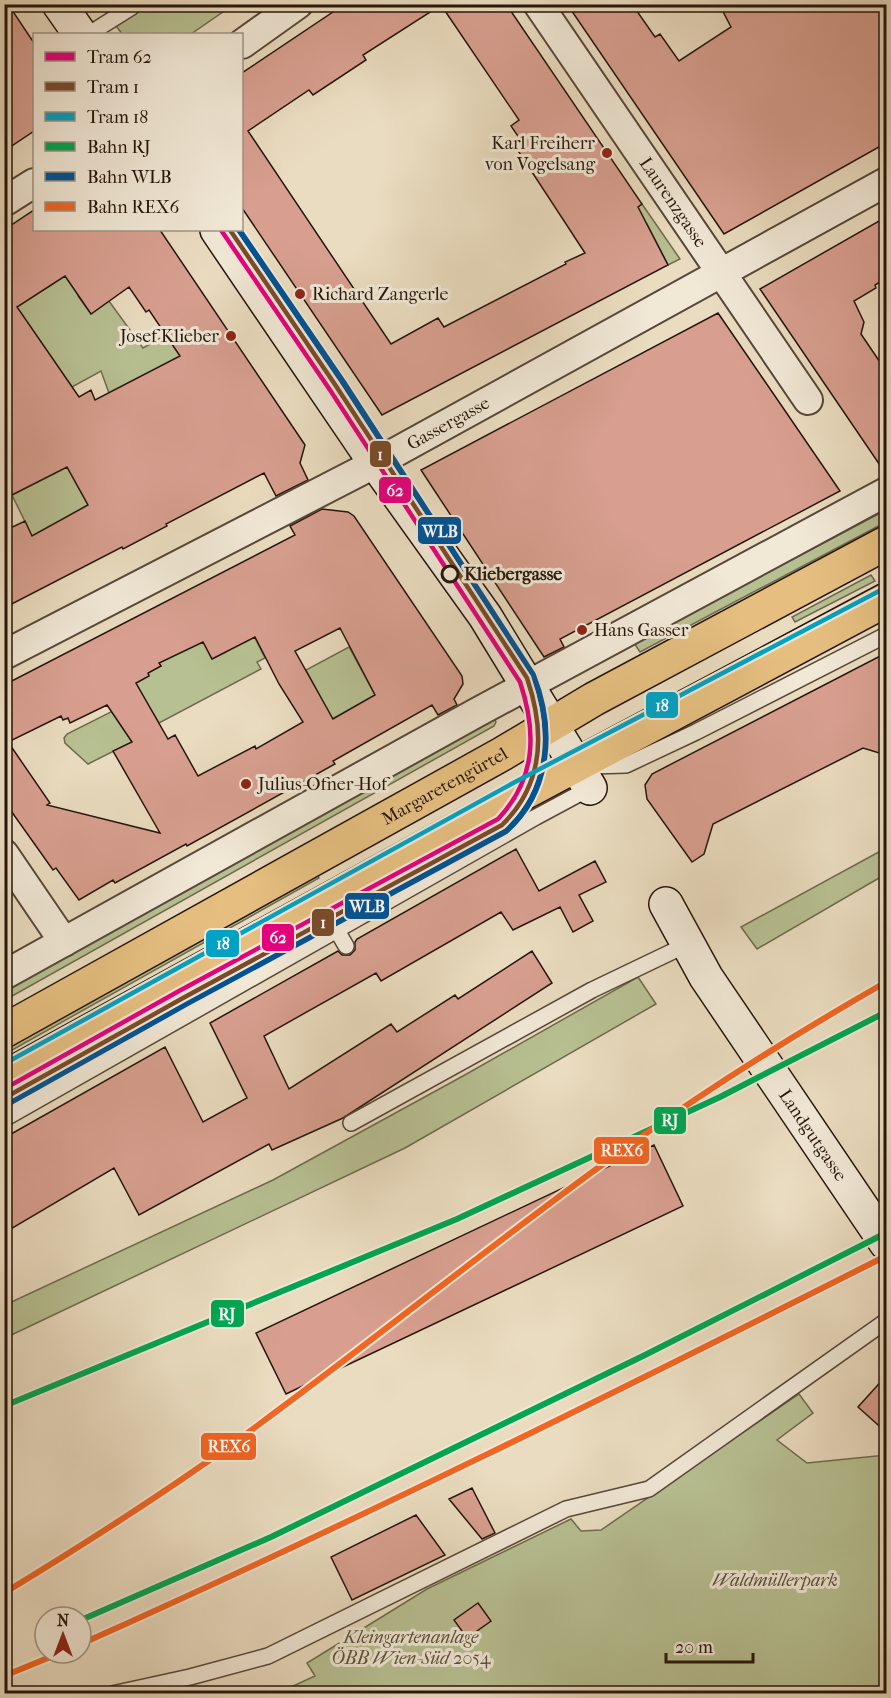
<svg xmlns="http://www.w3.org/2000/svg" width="891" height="1698" font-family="'IM FELL French Canon',serif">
	<rect width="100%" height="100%" fill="#eadcc0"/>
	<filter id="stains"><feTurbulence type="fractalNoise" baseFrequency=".00333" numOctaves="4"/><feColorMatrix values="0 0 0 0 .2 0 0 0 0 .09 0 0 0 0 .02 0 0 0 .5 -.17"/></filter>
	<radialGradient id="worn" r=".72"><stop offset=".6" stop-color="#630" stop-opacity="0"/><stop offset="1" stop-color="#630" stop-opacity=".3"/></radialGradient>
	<path fill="#b7c092" stroke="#6e6a4e" stroke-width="1.5" d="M101 5H233L191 34H122Z
		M642 204 680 259 668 265 647 224 631 212Z
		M79 259 78 296 91 314 109 301 143 348 166 335 182 358 109 393 101 371 72 387 13 302C44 292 58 283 79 259Z
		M67 467 88 505 32 536 12 495Z
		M886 510V522L640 652 634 643Z
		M871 575 875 581 795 622 792 617Z
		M245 618 265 658 257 662 261 669 159 723 151 710 130 739 132 742 88 764 65 743 64 738 67 734 115 710 105 691 138 682 149 676 148 673 161 666 159 663 202 639 212 659 226 652Z
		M349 647 375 695 327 722 320 696 306 670Z
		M489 718H494L496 722 494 726 5 1000 4 990Z
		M886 848V874L757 949 741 927Z
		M316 872 319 878 5 1054 4 1047Z
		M638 977 656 1004 405 1148 5 1338V1305L273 1180 463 1076Z
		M799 1394 813 1413 777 1440 807 1463 886 1455V1693L276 1694 315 1676 307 1663 427 1589 571 1519 581 1531 601 1530Z"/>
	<path fill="#d89f90" stroke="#25150a" stroke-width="1.5" fill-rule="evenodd" d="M4 4H8L34 43V131L4 151Z
		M345 4H506L642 204 638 207 668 265 382 415 242 208V73ZM441 5 519 120 511 126 520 139 513 143 585 253 565 262 566 264 444 327 438 318 391 344 248 131 309 90 313 95 366 60 363 55Z
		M567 4H632L655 37 660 34 679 61 731 27 719 4H886V143L724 234Z
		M34 210V230H160L305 445 300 463 308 480 276 496 264 473 166 524 167 526 123 549 122 547 4 608V531L25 521 32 536 88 505 67 467 4 499V230ZM65 276 91 314 129 287 146 312 149 310 180 356 95 400 91 390 79 397 17 307Z
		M886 217V278L875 285 876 288 854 301 864 322 861 334 886 371V474L760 289Z
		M718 313 840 491 560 639 564 647 544 657 421 470Z
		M322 509 348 512 354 516 462 676 463 684 454 699 457 705 438 715 432 705 333 761 335 764 187 846 186 844 115 883 113 880 79 900 56 868 53 870 4 801V685L295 535 290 526ZM340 628 375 695 333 719 295 651ZM255 637 279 684 303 722 256 749 255 746 198 776 175 735 168 739 136 683 149 676 148 673 161 666 159 663 203 642 212 659ZM107 705 132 742 113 751 160 833 47 805 50 803 8 742 61 716 63 720 68 718 70 723Z
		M886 653V755L863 748 713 824 704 854 692 862 647 799 645 785 652 774Z
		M516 849 539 891 595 861 606 882 579 895 593 921 573 932 560 907 513 930 501 912 381 981 376 973 264 1036 289 1089 391 1024 397 1032 455 995 458 999 532 951 552 983 343 1118 272 1150 269 1144 139 1215 114 1168 4 1233V1138L165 1047 203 1122 247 1098 210 1023 338 951 342 955H350L355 950V942L357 939Z
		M654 1145 683 1206 286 1394 256 1333Z
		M886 1376V1432L858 1407Z
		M472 1488 495 1533 482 1539 449 1499Z
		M416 1515 445 1555 352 1600 331 1557Z
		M478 1603 491 1621 467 1638 454 1620Z"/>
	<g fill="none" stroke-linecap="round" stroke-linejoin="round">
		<g stroke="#564738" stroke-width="18">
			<path id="lane" d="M89 34 132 7
				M591 766 626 765 696 732 886 635
				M321 903 346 946
				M4 1119 536 817 590 788
				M351 1123 592 990 688 944
				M112 1694 190 1677 268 1656 566 1509 649 1489 886 1321"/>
		</g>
		<g stroke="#564738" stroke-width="32">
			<g id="street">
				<path id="s1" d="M538 4 808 400"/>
				<path d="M242 44 298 4"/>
				<path d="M4 202 34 183"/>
				<path id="s2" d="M4 655 376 463 886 182"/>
				<path d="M4 854 64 942"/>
				<path d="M4 975 476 713 886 492"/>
			</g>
		</g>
		<g stroke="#25150a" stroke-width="36">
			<g id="secondary">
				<path d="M59 4 80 34"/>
				<path d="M217 230 372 458 485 616 590 788"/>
				<path id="s3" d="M666 904 706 977 886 1243"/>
			</g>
		</g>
		<g stroke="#25150a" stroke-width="36">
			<g id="primary">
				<path id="s4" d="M4 1031 502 754 594 699 886 543"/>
				<path d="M4 1078 522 794 886 600"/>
			</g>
		</g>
		<use href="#lane" stroke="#f1e8d6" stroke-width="15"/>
		<use href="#street" stroke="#f1e8d6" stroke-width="28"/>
		<use href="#secondary" stroke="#f1e8d6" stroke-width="33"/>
		<use href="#primary" stroke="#e5be80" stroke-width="33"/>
		<g stroke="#f1e8d6" stroke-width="10">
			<path id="rail-1" d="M4 1406 457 1219 720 1097 886 1012
				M81 1620 271 1537 645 1355 886 1233"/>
		</g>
		<g stroke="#f1e8d6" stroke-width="10">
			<path id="rail-2" d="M11 1102 186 1004 506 831C551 791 554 728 533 675L343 382 239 230"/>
		</g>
		<g stroke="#f1e8d6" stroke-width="10">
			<path id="rail-3" d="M4 1593C83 1545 160 1496 235 1442 369 1345 496 1240 631 1144 713 1085 799 1032 886 982
				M81 1644C353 1523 620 1390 886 1256
				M4 1676 60 1653"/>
		</g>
		<use href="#rail-1" stroke="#00a651" stroke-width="6"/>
		<use href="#rail-2" stroke="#005395" stroke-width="6"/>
		<use href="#rail-3" stroke="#f26522" stroke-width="6"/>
		<g stroke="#f1e8d6" stroke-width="9">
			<path id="tram-1" d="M4 1089 179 991 498 819C536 779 537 733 520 682L330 390 221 230"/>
		</g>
		<g stroke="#f1e8d6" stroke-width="9">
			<path id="tram-2" d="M8 1096 183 998 502 825C544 784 545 731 527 678L336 386 230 230"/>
		</g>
		<g stroke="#f1e8d6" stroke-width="9">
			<path id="tram-3" d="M4 1064 515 782 883 589"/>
		</g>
		<use href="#tram-1" stroke="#e5007d" stroke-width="4.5"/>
		<use href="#tram-2" stroke="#7a4b2a" stroke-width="4.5"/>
		<use href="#tram-3" stroke="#02a2c4" stroke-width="4.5"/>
	</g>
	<g fill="#8f2418" stroke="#f1e8d6" stroke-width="2">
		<circle cx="607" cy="153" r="6"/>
		<circle cx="300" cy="294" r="6"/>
		<circle cx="231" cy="336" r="6"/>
		<circle cx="582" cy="630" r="6"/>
		<circle cx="246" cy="784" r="6"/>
	</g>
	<circle fill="#f1e8d6" stroke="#25150a" stroke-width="3" cx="450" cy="574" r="8"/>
	<g text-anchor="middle" stroke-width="6" stroke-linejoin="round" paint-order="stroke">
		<g font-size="18" fill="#25150a" stroke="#f1e8d6" text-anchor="start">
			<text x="595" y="149" text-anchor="end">Karl Freiherr<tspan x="595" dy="21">von Vogelsang</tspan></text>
			<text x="312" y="300">Richard Zangerle</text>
			<text x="219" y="342" text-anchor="end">Josef Klieber</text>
			<text x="594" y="636">Hans Gasser</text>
			<text x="258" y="790">Julius-Ofner-Hof</text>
		</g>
		<g font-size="18" fill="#25150a" stroke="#f1e8d6">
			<text dy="6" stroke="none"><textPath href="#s1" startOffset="240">Laurenzgasse</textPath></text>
			<text dy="6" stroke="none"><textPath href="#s2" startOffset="501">Gassergasse</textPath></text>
			<text dy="6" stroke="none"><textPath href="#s4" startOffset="504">Margaretengürtel</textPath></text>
			<text dy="6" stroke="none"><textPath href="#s3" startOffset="274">Landgutgasse</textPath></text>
		</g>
		<g font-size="18" font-weight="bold" fill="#25150a" stroke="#f1e8d6" text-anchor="start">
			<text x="464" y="580">Kliebergasse</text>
		</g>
		<g font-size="18" font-style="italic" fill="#58513a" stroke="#f1e8d6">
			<text x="775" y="1586">Waldmüllerpark</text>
			<text x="411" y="1643">Kleingartenanlage<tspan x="411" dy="21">ÖBB Wien-Süd 2054</tspan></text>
		</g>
	</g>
	<g stroke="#f1e8d6" stroke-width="2">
		<rect x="369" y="440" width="23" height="28" rx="6" fill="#7a4b2a"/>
		<rect x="378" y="476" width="34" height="28" rx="6" fill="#e5007d"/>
		<rect x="417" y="516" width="45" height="29" rx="6" fill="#005395"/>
		<rect x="645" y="691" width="34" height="28" rx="6" fill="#02a2c4"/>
		<rect x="344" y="892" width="46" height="28" rx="6" fill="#005395"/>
		<rect x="311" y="908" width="24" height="29" rx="6" fill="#7a4b2a"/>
		<rect x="261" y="923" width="34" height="29" rx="6" fill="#e5007d"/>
		<rect x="205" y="929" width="35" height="29" rx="6" fill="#02a2c4"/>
		<rect x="653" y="1106" width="34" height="29" rx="6" fill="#00a651"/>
		<rect x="593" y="1136" width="57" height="29" rx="6" fill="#f26522"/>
		<rect x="210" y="1299" width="35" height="29" rx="6" fill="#00a651"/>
		<rect x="200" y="1432" width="57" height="29" rx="6" fill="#f26522"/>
	</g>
	<g font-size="16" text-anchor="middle" font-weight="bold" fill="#fff">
		<text x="380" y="460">1</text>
		<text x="395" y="496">62</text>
		<text x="440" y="537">WLB</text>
		<text x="662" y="711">18</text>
		<text x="367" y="912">WLB</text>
		<text x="323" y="928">1</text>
		<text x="278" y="943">62</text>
		<text x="223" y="949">18</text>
		<text x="670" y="1126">RJ</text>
		<text x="622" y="1156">REX6</text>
		<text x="227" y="1320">RJ</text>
		<text x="229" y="1452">REX6</text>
	</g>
	<rect width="891" height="1698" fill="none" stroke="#eadcc0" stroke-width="24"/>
	<rect x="6" y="6" width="879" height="1686" fill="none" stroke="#25150a" stroke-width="3"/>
	<rect x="12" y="12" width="867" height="1674" fill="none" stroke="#25150a" stroke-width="1.5"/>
	<rect x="33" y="33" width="210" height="198" fill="#f1e8d6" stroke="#9f9484" stroke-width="1.5"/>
	<rect x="45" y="52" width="30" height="9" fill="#e5007d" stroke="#9f9484" stroke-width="1.5"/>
	<text x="87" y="63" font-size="18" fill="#25150a">Tram 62</text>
	<rect x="45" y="82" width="30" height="9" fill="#7a4b2a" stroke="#9f9484" stroke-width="1.5"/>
	<text x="87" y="93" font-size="18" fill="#25150a">Tram 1</text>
	<rect x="45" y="112" width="30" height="9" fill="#02a2c4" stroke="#9f9484" stroke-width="1.5"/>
	<text x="87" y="123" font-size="18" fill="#25150a">Tram 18</text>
	<rect x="45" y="142" width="30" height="9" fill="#00a651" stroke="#9f9484" stroke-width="1.5"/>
	<text x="87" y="153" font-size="18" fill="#25150a">Bahn RJ</text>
	<rect x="45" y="172" width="30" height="9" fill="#005395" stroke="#9f9484" stroke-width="1.5"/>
	<text x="87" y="183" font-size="18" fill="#25150a">Bahn WLB</text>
	<rect x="45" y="202" width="30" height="9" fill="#f26522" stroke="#9f9484" stroke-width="1.5"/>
	<text x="87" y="213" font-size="18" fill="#25150a">Bahn REX6</text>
	<g transform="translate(63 1635)"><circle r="28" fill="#f1e8d6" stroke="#9f9484" stroke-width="1.5"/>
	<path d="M0-4.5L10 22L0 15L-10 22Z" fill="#8f2418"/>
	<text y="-9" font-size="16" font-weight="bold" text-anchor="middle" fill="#25150a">N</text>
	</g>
	<path d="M666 1653v9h87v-9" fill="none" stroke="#25150a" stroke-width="3"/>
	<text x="675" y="1653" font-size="18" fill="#25150a" stroke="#f1e8d6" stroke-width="4.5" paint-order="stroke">20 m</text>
	<rect width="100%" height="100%" filter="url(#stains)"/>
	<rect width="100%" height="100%" fill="url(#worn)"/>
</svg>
